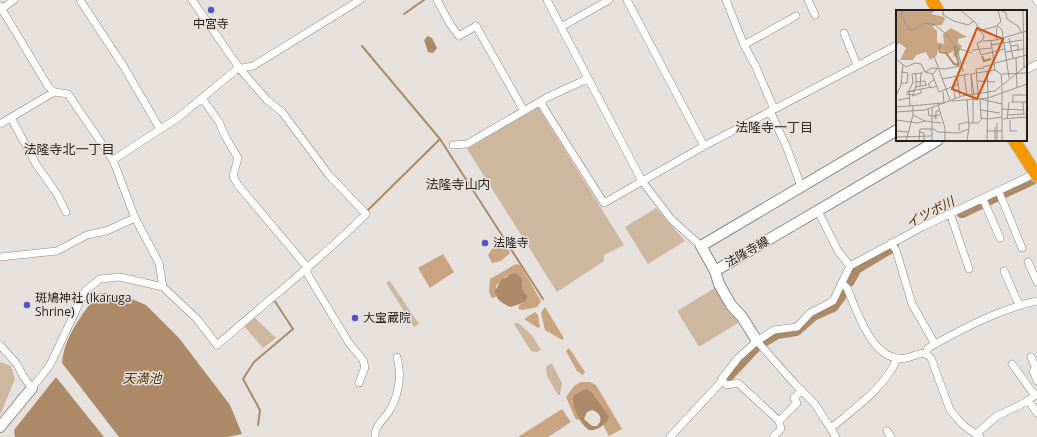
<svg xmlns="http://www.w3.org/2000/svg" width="1037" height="437" font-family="'Open Sans','Noto Sans JP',sans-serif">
	<rect width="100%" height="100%" fill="#e6e1dc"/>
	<path fill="#ceb79f" d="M538 107 624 245 604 255V261L557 292 467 149Z
		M656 208 685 241 648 264 625 227Z
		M390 281 419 324 414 327 386 283Z
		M715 288 732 315 741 321 699 347 677 311Z
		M254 317 276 338 263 348 244 326Z
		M515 323H518L532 335 541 350 537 352 531 351 514 324Z
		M0 362 11 366 15 379 0 415Z
		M550 364H552L562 383 560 395H558L547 376 546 367Z"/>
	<path fill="#c8a480" d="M497 242 505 243 510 253 501 261 492 263 488 255Z
		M443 254 454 272 430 288 418 268Z
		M516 264 520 265 541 301 537 307 523 310 518 309 519 305 525 302 528 297 522 289 523 283 506 276 496 286V297L492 298 489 292 490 279Z
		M545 307 564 338 562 340 545 330 541 313Z
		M535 312 538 315 540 327 538 328 524 319Z
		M569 348 585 372 583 375 577 371 567 353 566 351Z
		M581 382H590L596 385 622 429 609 436 603 425 608 414 572 401 580 419 576 420 566 397 574 386Z
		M562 409 571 422 548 437H518Z"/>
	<path fill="#ac8a67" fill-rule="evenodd" d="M428 36 432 38 437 48 433 53 428 52 424 40Z
		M514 273C523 276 523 281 522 289L528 297 525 302 511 307C504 305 495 299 495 291L501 280Z
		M104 293 127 297 146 305 179 338 230 405 242 434 227 437H119L62 363C64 337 82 315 97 294Z
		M56 377 104 437H15L14 430Z
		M586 389 592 393 609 416C608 421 606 423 602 426 599 428 594 431 590 430 582 428 569 403 574 395ZM592 410C598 412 602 416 600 422L597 426H592L584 419 587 412Z"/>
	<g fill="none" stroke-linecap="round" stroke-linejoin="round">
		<path stroke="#ac8a67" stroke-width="2" d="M404 14 424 0
			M362 46 440 139 368 210
			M440 139 543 299
			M258 425 260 410 243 379 254 362 293 329 274 300"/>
		<path stroke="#ac8a67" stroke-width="12" d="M962 212 1032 179
			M849 281 856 268 893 246
			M765 340 777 333 796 330 813 315 833 306 843 292
			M726 378 755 347"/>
		<g stroke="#8d8884" stroke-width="8">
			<path id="street" d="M80 0 124 67 160 129
				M437 0 450 24 459 36 476 26 524 111
				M547 0 642 181 671 219 701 246
				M627 0 704 146
				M726 0 744 45 755 65 774 109
				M808 0 815 15
				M1036 0 1037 1
				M0 6 48 86 54 92
				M0 10 14 0
				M561 27 609 0
				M844 33 857 65
				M744 45 796 16
				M1026 70 1037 64
				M202 98 219 122 225 136 238 158 233 176 238 185 306 266 308 275 349 343 363 360 365 367 359 383
				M540 102 604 203 704 146 897 45
				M770 111 787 148 801 186
				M11 118 36 164 57 194 66 212
				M0 124 54 92 68 94 113 160 135 218 159 263 163 287
				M453 145 467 144 548 97 587 79
				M113 160 179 117 237 69 253 66 360 0
				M999 192 1022 248
				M983 199 1000 238
				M818 211 838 251 850 266
				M950 213 969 269
				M891 243 896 250 912 304 935 344
				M0 257 57 251 87 235 106 231 135 218
				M1028 262 1037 282
				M1004 271 1019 305
				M843 284 847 288C857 311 873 364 906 358 917 356 921 349 931 358L950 410 963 425 980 437
				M757 341 794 383 815 404 836 437
				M0 345 17 364 23 376 32 388 50 365 85 291 100 279 120 277 163 287 197 319 217 345C267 301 319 261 366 214L329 175 282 112 267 100 240 69 192 0
				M926 353 928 348C964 328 997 310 1037 301
				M1031 357 1036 369 1033 371 1037 381
				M1012 364 1035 396
				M1028 400 1037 413
				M779 421 797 403 794 398 802 390
				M831 428C854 409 885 387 897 359
				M887 431 891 437
				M976 434 997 416 1026 402 1037 394
				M375 437C374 427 382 421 388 413 399 397 402 375 397 357
				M670 437 722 381
				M773 437 781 429 779 421 738 383 727 385 721 380 738 358 757 341 774 330 797 327 810 313 833 301 850 266 922 227 1032 175"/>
		</g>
		<g stroke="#8d8884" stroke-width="12">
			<path id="secondary" d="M715 271 938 140
				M757 341 742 317 731 305 719 284 715 271 701 246 897 130
				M0 427 32 388"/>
		</g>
		<g stroke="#c1c0bf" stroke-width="14">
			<path id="highway" d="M932 0 938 11
				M1014 140 1037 176"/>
		</g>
		<use href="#street" stroke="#fff" stroke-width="7"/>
		<use href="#secondary" stroke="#fff" stroke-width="10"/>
		<use href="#highway" stroke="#f49700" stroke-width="12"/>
	</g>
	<g fill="#5153c9" stroke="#e6e1dc" stroke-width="1.5">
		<circle cx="211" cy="10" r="4"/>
		<circle cx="485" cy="243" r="4"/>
		<circle cx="27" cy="305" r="4"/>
		<circle cx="355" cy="318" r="4"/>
	</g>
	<g text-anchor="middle" stroke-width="3" stroke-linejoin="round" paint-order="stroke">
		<g font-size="12" fill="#201e1c" stroke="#e6e1dc" text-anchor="start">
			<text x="211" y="28" text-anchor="middle">中宮寺</text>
			<text x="493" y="247">法隆寺</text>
			<text x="35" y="302">斑鳩神社 (Ikaruga<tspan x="35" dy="14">Shrine)</tspan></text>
			<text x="363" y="322">大宝蔵院</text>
		</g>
		<g font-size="12" fill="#201e1c" stroke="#e6e1dc">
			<text transform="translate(747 252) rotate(-30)" y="4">法隆寺線</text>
		</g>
		<g font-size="13" fill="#2f2b27" stroke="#e6e1dc">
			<text x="774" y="132">法隆寺一丁目</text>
			<text x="69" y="154">法隆寺北一丁目</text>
			<text x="458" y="189">法隆寺山内</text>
		</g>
		<g font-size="13" font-style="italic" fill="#533001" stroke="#e6e1dc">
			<text transform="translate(930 212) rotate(-27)" y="5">イツボ川</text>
			<text x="142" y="383">天満池</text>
		</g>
	</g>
	<g transform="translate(896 10)">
		<rect width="131" height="131" fill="#e6e1dc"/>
		<path d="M0 0H40L35 4 48 7 49 9 46 15 36 16 41 21V32L48 34 47 24 55 18 71 27 62 29V33L66 36 61 46 57 47 58 40 53 44 42 38 41 45 34 50 30 42 20 45 17 50H4L10 38 3 33 0 37Z" fill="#c8a480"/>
		<path fill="none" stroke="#ac8a67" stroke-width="2" d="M45 35 43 37 44 42 50 43 58 54 63 55M58 36 63 55M86 46 88 51 95 49"/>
		<path fill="none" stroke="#97938f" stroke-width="1" d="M7 0 5 6 14 20 20 19 29 13 39 15 51 25 61 38 67 62M64 0 79 12 88 26 86 31 81 33 85 45 109 39M102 0 105 12 101 15 106 20 113 68M104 0 110 3 111 9 122 16 126 23M127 0 128 58M47 1V5L58 11 72 15 78 11M83 21 101 16M113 28 117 48M100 30 131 21M87 31 100 30 101 17M95 31 99 60M95 35 126 30M115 36 122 35V41M61 38 76 43M76 40 96 38M110 42 127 39M38 46 54 90M120 47 121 78M0 49 10 57 19 53 25 54 29 62 36 58 49 59 64 56M99 53 131 45M87 57 99 54M91 61 92 82M29 62 37 64 41 59M36 64 43 82 63 74M75 64 99 60 105 64 106 75M106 64 131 63M68 65 71 85M61 67 64 87M39 69 32 74 35 78 40 76M46 69 73 64M81 71 99 72M19 72 29 71 30 75M5 73H11L12 63 5 62M57 75 59 88M24 76 25 63M19 77 31 75M106 77V109L131 107M18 81 11 82 35 77M82 83 80 59 88 58M10 84 17 85 20 76V63M76 84 75 64 78 84M77 84V113M0 86 5 75 7 55M16 86 25 83V80M84 89 85 108 91 109M84 89 106 94M2 90 14 88M71 90 73 117 71 131M56 91 92 88 131 74M115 92H131M117 92V85H131M127 92 128 105M42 95 49 118V131M14 96 13 81 17 72 16 64 27 63M0 97 48 93 47 82M32 99 33 106 44 105M105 99 128 100M85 100 104 103M0 102 29 100 66 86 99 81 131 55M17 105 29 111 45 113M111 105 128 104M38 106 40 109V101H43M92 109 106 107M106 109V131M111 109 113 92M0 110 22 113 29 111M114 110V121H121M72 113H82L86 109M99 117V131M36 118 42 122 62 123 73 119M0 121 12 122M63 121V114L72 112M91 121H106M23 122 28 123V131M0 127 36 126M10 131 17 105V96M23 131 24 119H35V121M36 131V98M91 131 92 82M101 131V113"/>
		<path fill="#d4530e" fill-opacity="0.15" stroke="#d4530e" stroke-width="2" d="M81 18 107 29 81 89 56 79Z"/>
		<rect width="131" height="131" fill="none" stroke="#201e1c" stroke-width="2"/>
	</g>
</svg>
